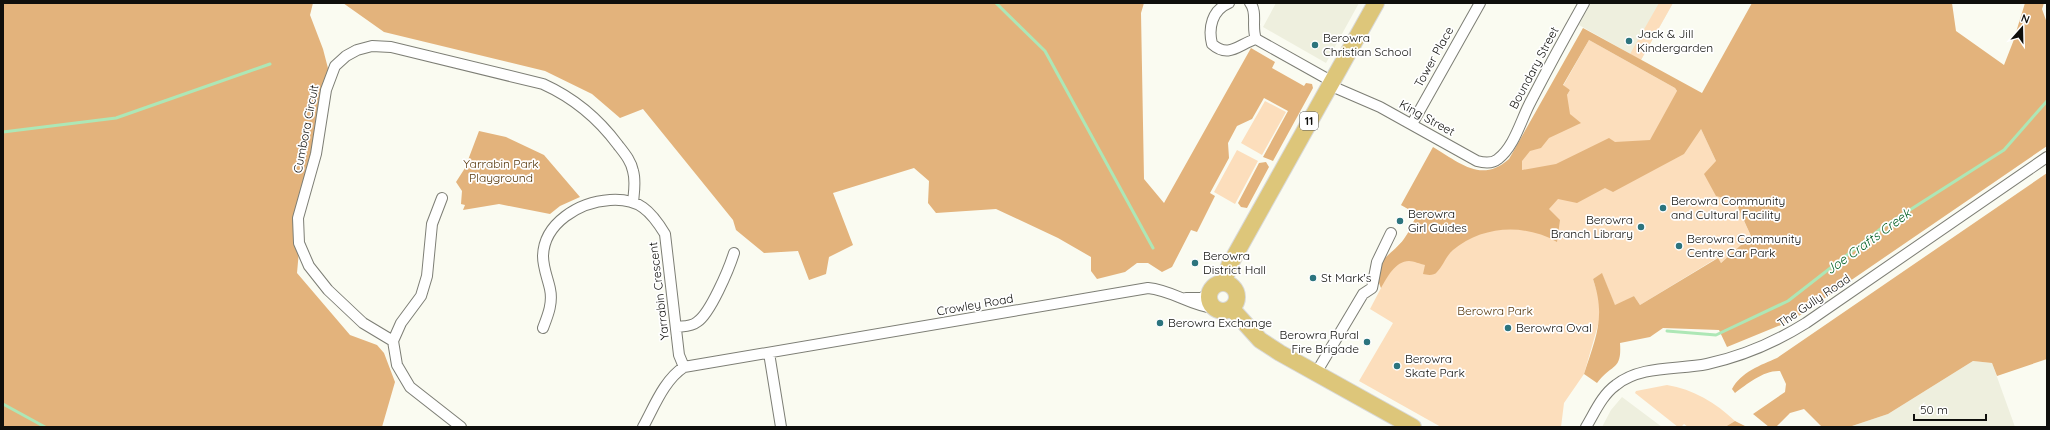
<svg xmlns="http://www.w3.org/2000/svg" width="2050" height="430" font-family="Quicksand,sans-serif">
	<rect width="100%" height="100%" fill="#fafbf1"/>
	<path fill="#eeefde" d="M1276 3H1359L1326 63 1263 27Z
		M1591 3H1673L1641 60 1579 25Z
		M1973 361 1992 363 2015 427H1849L1888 414Z
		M1622 397 1662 427H1602L1611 410Z"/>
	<path fill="#fcdebc" d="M1659 3H1673L1641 60 1630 54Z
		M1589 40 1675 88 1701 129 1751 236 1721 263 1717 258 1640 305 1634 296 1615 306 1602 274 1593 279 1599 298 1600 318 1584 374 1564 403 1561 427H1441L1359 381 1393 323 1370 309 1381 288C1370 260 1390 258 1404 239 1409 232 1413 223 1417 214L1401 205 1495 191 1558 111 1570 90 1563 86Z
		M1265 101 1286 112 1262 155 1241 143Z
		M1237 150 1258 161 1235 204 1214 192Z
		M1667 385C1693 389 1716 403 1735 421L1725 427H1688L1684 424 1681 427H1678L1635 393 1636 391Z"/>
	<path fill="#e3b37c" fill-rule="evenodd" d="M3 3H313L310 15 323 49 330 76 304 195 297 273 350 335 377 345 384 353 395 382 382 427H3Z
		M343 3H1144L1141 13 1144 179 1164 203 1251 48 1275 62 1272 68 1304 86 1306 83 1312 84 1313 88 1273 161 1263 157 1288 111 1264 98 1252 119 1237 126 1228 143 1229 158 1210 193 1215 196 1197 232 1191 230 1172 267 1162 272 1148 263H1137L1125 272 1097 279 1091 271V257L1058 238 996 209 936 213 928 203 929 181 914 168 833 193 853 245 829 257 826 274 809 280 798 251 764 253 736 230 733 220 643 109 620 118 592 94 545 71 384 32Z
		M1752 3H1952L1956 31 2004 65 2013 42 2025 3H2044L2042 9 2047 23V146L1793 320 1727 347 1719 330 1663 328 1650 337 1620 343C1622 371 1612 363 1597 383L1584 374C1596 337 1606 317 1593 279L1602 273 1615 305 1634 296 1640 305 1718 258 1721 263 1751 236 1735 201 1716 196 1704 174 1716 161 1701 129 1684 154 1613 192 1605 188 1577 203 1558 199 1549 209 1560 220 1557 242C1524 223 1482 226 1453 250 1446 256 1443 266 1437 272 1434 276 1427 275 1423 274L1425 265C1420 264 1414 261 1409 261 1395 261 1387 278 1381 288 1370 260 1390 258 1404 239 1409 232 1413 223 1417 214L1401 205 1433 147C1459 162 1481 184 1509 159L1583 28 1702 93ZM1589 40 1675 88 1677 91 1650 140 1615 142 1609 138 1556 164 1522 170V161L1530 151 1541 148 1549 138 1581 123 1570 114 1567 95 1570 90 1563 85Z
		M479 131 506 137 544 155 580 197 560 206 550 214 499 204 463 210 465 205 461 204 462 191 456 182 465 168Z
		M1266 162 1269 167 1247 208 1241 207 1238 203 1259 163Z
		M2047 173V359L1997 376 1992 363 1973 361 1888 414 1849 427H1822L1804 409 1790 413 1776 427H1769L1753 414 1785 392 1786 384 1780 371C1764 370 1747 384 1735 393L1732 389C1741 372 1761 365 1777 358Z
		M1735 421 1747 427H1725Z"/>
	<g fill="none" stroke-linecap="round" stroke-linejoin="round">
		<path stroke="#ade7b6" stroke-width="3" d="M996 3 1045 51 1153 248
			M3 132 116 118 270 64
			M1667 331 1716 335 1788 301 1883 227 2004 150 2047 101
			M3 404 45 427"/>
		<g stroke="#7d7e75" stroke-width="12">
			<path id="street" d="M1229 3C1212 10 1208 28 1212 44 1229 59 1239 44 1256 39
				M1250 3C1258 12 1251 27 1256 39L1331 81
				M1329 85 1380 107 1477 161C1484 163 1492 164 1498 159 1515 146 1521 119 1531 101 1548 68 1566 35 1584 3
				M1412 124 1480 3
				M1186 298H1201L1209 294
				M676 327C683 326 691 327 697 322 710 314 729 269 734 253
				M543 328C548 315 553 303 550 289 548 279 543 268 543 256 544 223 579 202 610 200 639 198 651 211 665 234L679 355 684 367
				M393 341 401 323 421 296 427 276 432 224 442 198
				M769 353 781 427
				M1316 373 1363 294 1372 288 1377 262 1391 233
				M461 427 410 387 397 365 393 341 363 323 328 290 309 266 299 243 298 218 316 154 326 90 335 66 346 56 357 50 372 46 391 47 543 84C574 98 598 118 618 145 625 154 631 161 633 171 636 181 634 192 633 202
				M643 427C654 407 664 380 684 367L1148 288C1172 290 1191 306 1214 308
				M1586 427C1595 412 1602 395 1616 385 1641 365 1678 370 1707 364 1744 356 1774 343 1806 323L2047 157"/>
		</g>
		<g stroke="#d9d9d8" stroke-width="18">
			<path id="primary" d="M1209 297a14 14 0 1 1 28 0a14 14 0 1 1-28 0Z
				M1224 283 1229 266 1376 3
				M1232 309 1260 340 1280 353 1413 427"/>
		</g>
		<use href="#street" stroke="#fff" stroke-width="10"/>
		<use href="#primary" stroke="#ddc67a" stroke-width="16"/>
	</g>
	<g fill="#2c747e" stroke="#fff" stroke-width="1.5">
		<circle cx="1629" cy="41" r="4"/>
		<circle cx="1315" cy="45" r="4"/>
		<circle cx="1663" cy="208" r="4"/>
		<circle cx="1400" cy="221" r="4"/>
		<circle cx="1641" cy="227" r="4"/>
		<circle cx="1679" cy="246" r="4"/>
		<circle cx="1195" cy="263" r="4"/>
		<circle cx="1313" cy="278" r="4"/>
		<circle cx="1160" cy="323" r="4"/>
		<circle cx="1508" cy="328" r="4"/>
		<circle cx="1367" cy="342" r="4"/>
		<circle cx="1397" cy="366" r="4"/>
	</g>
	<g text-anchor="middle" stroke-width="3.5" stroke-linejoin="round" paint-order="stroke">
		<rect fill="#fff" stroke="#575755" stroke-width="1" x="1300" y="112" width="18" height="18" rx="3"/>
		<g font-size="11" font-weight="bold" fill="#0f0f0c">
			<text x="1309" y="125">11</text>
		</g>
		<g font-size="12" fill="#0f0f0c" stroke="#fff" text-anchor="start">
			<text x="1637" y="38">Jack &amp; Jill<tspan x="1637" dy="14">Kindergarden</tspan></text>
			<text x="1323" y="42">Berowra<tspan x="1323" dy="14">Christian School</tspan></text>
			<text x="1671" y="205">Berowra Community<tspan x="1671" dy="14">and Cultural Facility</tspan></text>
			<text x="1408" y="218">Berowra<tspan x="1408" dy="14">Girl Guides</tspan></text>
			<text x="1633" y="224" text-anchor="end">Berowra<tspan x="1633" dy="14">Branch Library</tspan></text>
			<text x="1687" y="243">Berowra Community<tspan x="1687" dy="14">Centre Car Park</tspan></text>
			<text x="1203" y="260">Berowra<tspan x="1203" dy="14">District Hall</tspan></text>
			<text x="1321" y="282">St Mark's</text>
			<text x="1168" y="327">Berowra Exchange</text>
			<text x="1516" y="332">Berowra Oval</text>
			<text x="1359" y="339" text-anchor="end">Berowra Rural<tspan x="1359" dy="14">Fire Brigade</tspan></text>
			<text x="1405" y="363">Berowra<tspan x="1405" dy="14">Skate Park</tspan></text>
		</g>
		<g font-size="12" fill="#0f0f0c" stroke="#fff">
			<text transform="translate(1434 57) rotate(-61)" y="4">Tower Place</text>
			<text transform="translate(1534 68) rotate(-62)" y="4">Boundary Street</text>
			<text transform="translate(1427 118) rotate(29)" y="4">King Street</text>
			<text transform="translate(306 129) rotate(-79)" y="4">Cumbora Circuit</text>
			<text transform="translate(659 291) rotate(-97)" y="4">Yarrabin Crescent</text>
			<text transform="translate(1814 301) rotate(-34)" y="4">The Gully Road</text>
			<text transform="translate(975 305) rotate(-10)" y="4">Crowley Road</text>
		</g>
		<g font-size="12" fill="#553508" stroke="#fff">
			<text x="501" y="168">Yarrabin Park<tspan x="501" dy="14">Playground</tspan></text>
			<text x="1495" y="315">Berowra Park</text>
		</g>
		<g font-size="13" font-style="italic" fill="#076227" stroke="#fff">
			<text transform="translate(1868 241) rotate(-36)" y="5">Joe Crafts Creek</text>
		</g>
	</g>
	<rect width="2050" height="430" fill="none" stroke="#0f0f0c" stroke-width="8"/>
	<g transform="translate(2022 28) rotate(20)" stroke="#ffffff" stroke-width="3" paint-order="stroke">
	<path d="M0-3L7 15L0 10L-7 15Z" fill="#0f0f0c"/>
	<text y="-6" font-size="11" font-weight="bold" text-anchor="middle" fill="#0f0f0c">N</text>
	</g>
	<path d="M1914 414v6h72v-6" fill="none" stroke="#0f0f0c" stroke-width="2"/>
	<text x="1920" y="414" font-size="12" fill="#0f0f0c" stroke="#ffffff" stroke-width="3" paint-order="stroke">50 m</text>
</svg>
